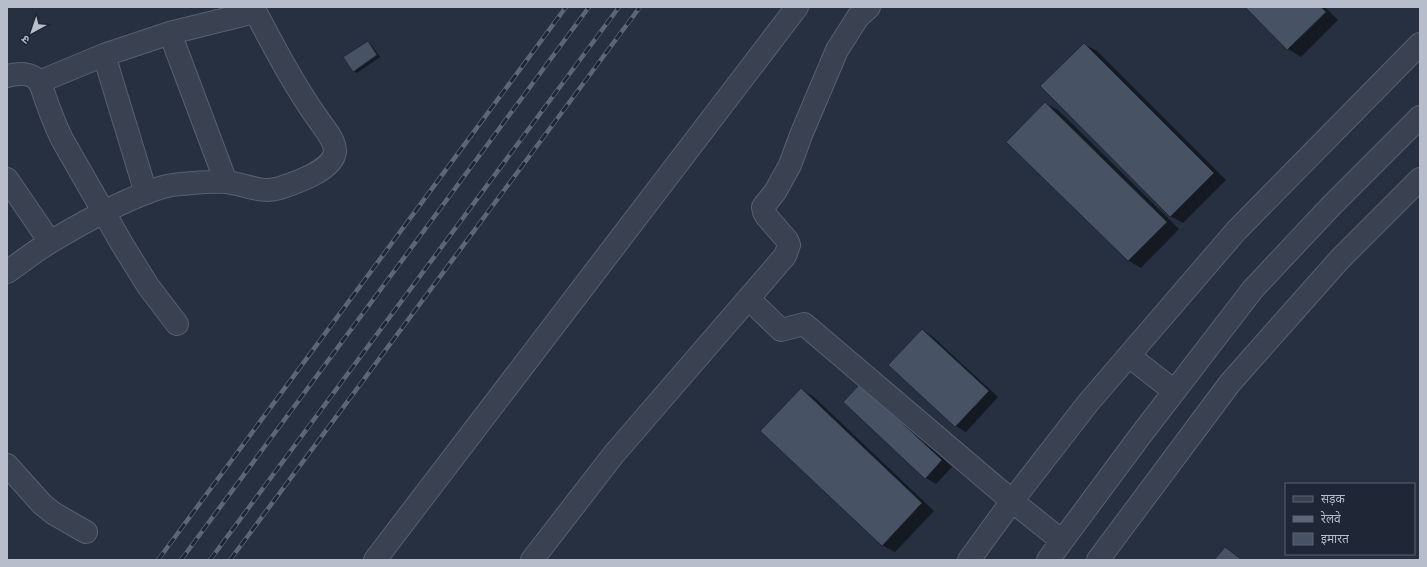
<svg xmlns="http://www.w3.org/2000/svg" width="1427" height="567" font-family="Manrope,'Noto Sans Devanagari',sans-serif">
	<rect width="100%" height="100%" fill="#263041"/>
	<path fill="#0007" d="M1246 7H1325L1338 20 1301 57 1288 49Z
		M368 42 371 44 380 57 357 73 353 71Z
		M1084 44 1097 51 1226 180 1183 223 1170 216Z
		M1045 103 1058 110 1179 229 1141 268 1129 261 1007 142Z
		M922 330 932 336 998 397 966 432 956 426Z
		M801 389 814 397 934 511 895 552 882 545Z
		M870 391 952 467 936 484 926 478 845 402Z"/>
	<path fill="#475265" stroke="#212938" d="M1245 7H1321L1326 12 1287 50Z
		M368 41 377 55 353 72 343 57Z
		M1084 43 1214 173 1170 217 1040 86Z
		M1045 102 1167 222 1128 261 1006 142Z
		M922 329 989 391 955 427 888 365Z
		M860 384 942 460 925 479 843 402Z
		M801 388 922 503 882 546 760 431Z
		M1225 547 1242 560H1214Z"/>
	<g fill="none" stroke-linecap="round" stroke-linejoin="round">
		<g stroke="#58606e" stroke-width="24">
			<path id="minor" d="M170 33 226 182
				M104 55 146 193
				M7 76C17 73 32 72 39 82 42 86 44 95 46 100 51 114 56 128 63 141L122 244 148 286 177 324
				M39 82 104 55 170 33 255 12
				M7 179 50 242
				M7 272C22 262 36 250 52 241 77 226 102 212 129 200 145 193 163 185 181 184 195 183 212 181 226 182 245 184 261 194 280 188 295 183 334 170 335 151 335 140 324 128 318 119 293 84 273 45 253 7
				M749 299 781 330 804 324 1012 501 1062 541
				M1129 356 1174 391
				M7 465 42 504 53 513 86 532
				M375 560 797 7
				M532 560 614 454 785 256 789 245 787 240 767 217 764 212 763 207 775 192 790 165 801 135 837 50 858 17 869 7
				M969 560 1012 501 1088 403 1236 231 1420 44
				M1048 560 1140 436 1253 289 1332 205 1420 117
				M1098 560 1230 383 1340 259 1420 179"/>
		</g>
		<use href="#minor" stroke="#3a4251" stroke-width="22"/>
		<g stroke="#5c6677" stroke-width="4.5">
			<path id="rail" d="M158 560 566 7
				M181 560 589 7
				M210 560 619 7
				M230 560 640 7"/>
		</g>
		<use href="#rail" stroke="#1f2736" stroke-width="3" stroke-dasharray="9" stroke-linecap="butt"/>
	</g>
	<rect width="1427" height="567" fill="none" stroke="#b7bdcb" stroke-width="16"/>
	<rect x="1285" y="483" width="130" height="72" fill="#1f2736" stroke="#5c6372"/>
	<rect x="1293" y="496" width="20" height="6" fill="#3a4251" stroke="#5c6372"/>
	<text x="1321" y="503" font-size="12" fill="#b7bdcb">सड़क</text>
	<rect x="1293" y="516" width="20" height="6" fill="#5c6677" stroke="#5c6372"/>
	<text x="1321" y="523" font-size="12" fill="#b7bdcb">रेलवे</text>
	<rect x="1293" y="533" width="20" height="12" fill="#475265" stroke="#5c6372"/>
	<text x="1321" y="543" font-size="12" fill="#b7bdcb">इमारत</text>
	<g transform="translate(32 32) rotate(220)" stroke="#1f2736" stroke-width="3" paint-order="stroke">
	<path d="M0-3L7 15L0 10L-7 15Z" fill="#b7bdcb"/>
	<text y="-6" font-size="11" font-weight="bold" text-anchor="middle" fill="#b7bdcb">उ</text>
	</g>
</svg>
